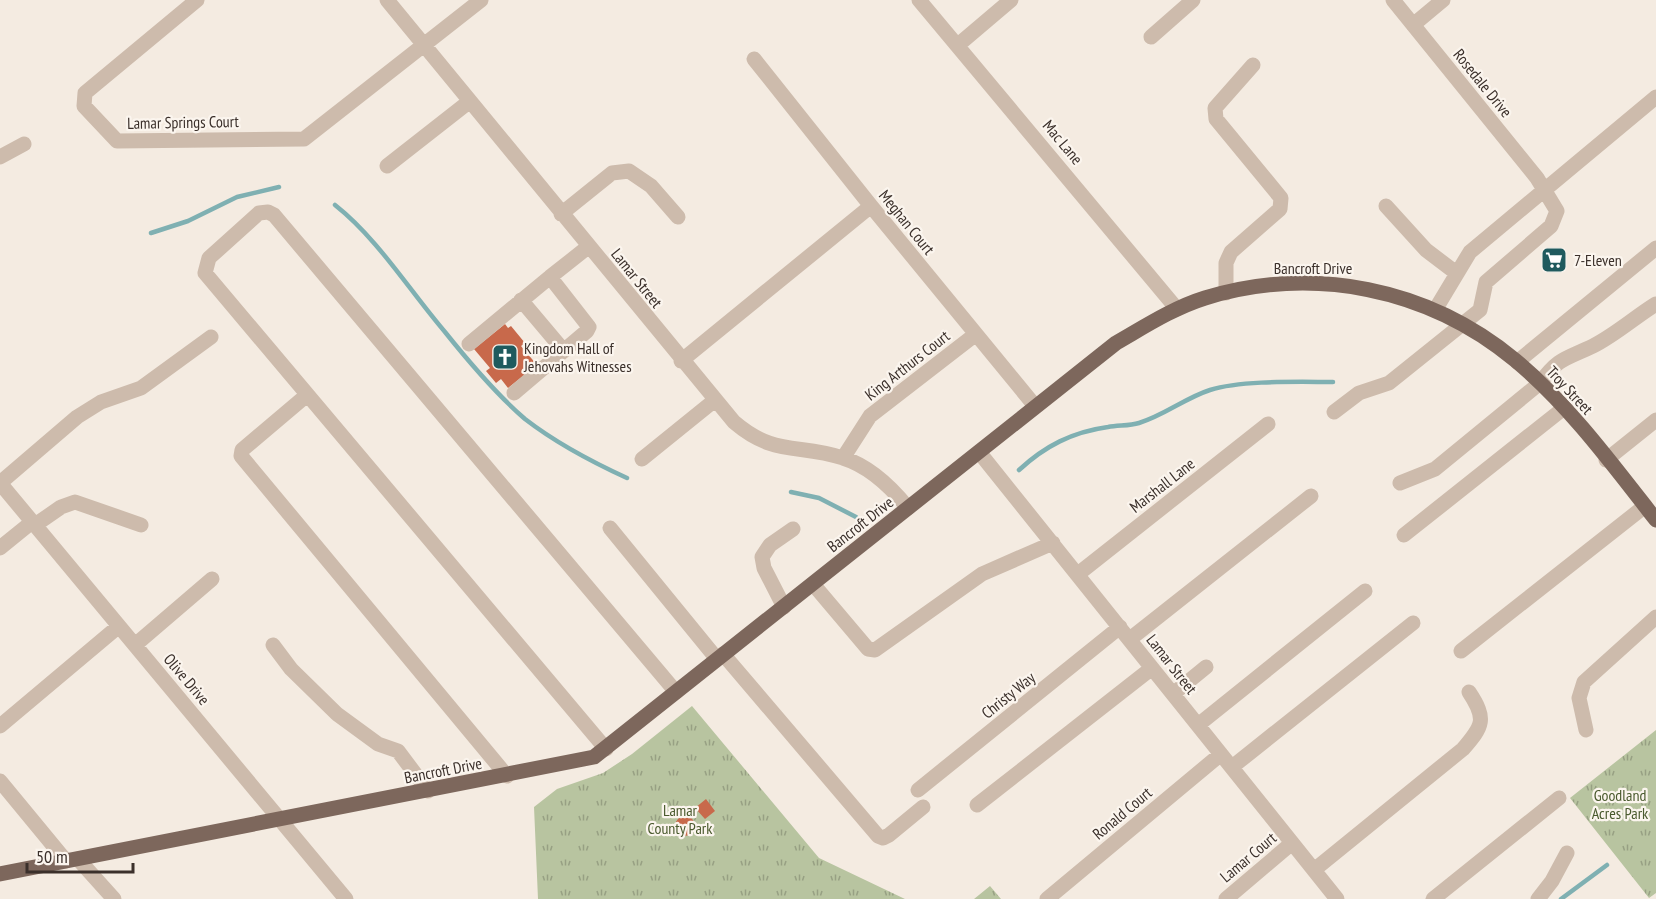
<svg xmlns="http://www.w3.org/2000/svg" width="1656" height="899" font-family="'PT Sans Narrow',sans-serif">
	<defs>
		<pattern id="park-tufts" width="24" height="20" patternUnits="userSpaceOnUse" patternTransform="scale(1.5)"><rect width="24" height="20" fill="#b8c4a0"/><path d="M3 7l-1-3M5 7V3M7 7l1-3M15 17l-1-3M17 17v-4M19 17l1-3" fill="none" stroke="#97a083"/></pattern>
	</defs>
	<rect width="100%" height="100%" fill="#f4ebe1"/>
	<path fill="url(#park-tufts)" d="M692 706 819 858 905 899H538L534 807 557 789 603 773 632 754Z
		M1656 730V893L1649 898 1570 798Z
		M990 886 1001 899H974Z"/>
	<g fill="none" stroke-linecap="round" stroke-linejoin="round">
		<path stroke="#7fb0b2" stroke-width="4.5" d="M335 205C378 239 409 290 445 332 469 362 496 394 525 419 556 443 592 462 627 478
			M151 233 188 221 237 197 279 187
			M1019 470C1045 446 1072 432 1108 427 1118 425 1129 426 1139 423 1165 415 1185 398 1210 390 1242 380 1298 382 1333 382
			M791 492 819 498 856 517
			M1561 899 1607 865"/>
	</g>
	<path fill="#c8694b" d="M505 324 508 328 511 326 525 343 521 346 537 365 508 388 501 379 496 383 486 371 490 368 474 349Z
		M706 799 715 811 705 819 695 808Z
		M675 826a10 10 0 1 1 20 0a10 10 0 1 1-20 0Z"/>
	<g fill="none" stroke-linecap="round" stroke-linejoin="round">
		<path stroke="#cdbbac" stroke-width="15" d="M197 0 85 93 84 106 117 141 304 139 481 0
			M387 0 734 422C775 457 798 443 843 458 869 466 891 487 908 508
			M919 0 1177 309
			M1413 25 1443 0
			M1151 37 1193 0
			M958 45 1011 0
			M754 59 871 206 1035 406
			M0 157 24 144
			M387 166 470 101
			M1386 206 1426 250 1455 272
			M561 214 612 173 629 171 651 186 678 217
			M1226 293V263L1231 252 1280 209 1281 198 1216 119 1215 108 1253 65
			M521 300 564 351
			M1435 310 1470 252 1656 97
			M469 344 550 277
			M681 361 871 206
			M1517 362 1656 248
			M514 393 587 331 589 327 550 277 588 247
			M307 395 242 450 241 456 507 776
			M1334 412 1359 393 1389 383 1480 310 1486 282 1551 226 1557 211 1537 178 1393 0
			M979 452 1337 899
			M843 458 870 416 976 334
			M642 459 715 400
			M1606 460 1656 420
			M0 483 346 899
			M0 483 77 417 101 402 141 388 211 337
			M1400 483 1435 469 1540 383C1559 357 1566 359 1593 346 1615 335 1635 317 1656 304
			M35 525 61 507 75 502 141 525
			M610 528 717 659
			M1404 535 1564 408
			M0 548 32 522
			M1078 574 1268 424
			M813 584 868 649 875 650 982 574 1053 543
			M784 607 764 568 762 557 770 545 793 529
			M1130 639 1311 496
			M135 645 212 579
			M273 645 291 669 337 714 378 744 398 751 428 791
			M1461 651 1645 506
			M723 654 878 836 883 838 889 835 923 807
			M1173 694 1206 667
			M1198 725 1365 591
			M0 726 119 626
			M1586 730 1579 698 1584 682 1656 617
			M606 749 205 273 209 258 259 213 268 212 274 215 676 692
			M1232 767 1413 623
			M0 781 66 861
			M918 790 1120 627
			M977 805 1152 668
			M78 859 114 899
			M1314 870 1463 749C1483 726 1487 719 1469 692
			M1047 899 1221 754
			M1226 899 1292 843
			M1433 899 1559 798
			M1538 899 1552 881 1567 853"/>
		<path stroke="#7d675c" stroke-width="15" d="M0 874 594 757 1116 343C1144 327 1173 308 1205 298 1313 265 1428 288 1515 360 1569 405 1613 465 1656 520"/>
	</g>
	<defs>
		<g id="supermarket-square" transform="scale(1.35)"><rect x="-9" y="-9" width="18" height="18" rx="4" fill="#1f5a5e" stroke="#fbf5ee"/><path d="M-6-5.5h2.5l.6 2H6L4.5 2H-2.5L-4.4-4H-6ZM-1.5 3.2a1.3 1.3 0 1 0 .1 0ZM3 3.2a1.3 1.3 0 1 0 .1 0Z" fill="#fff"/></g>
		<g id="church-square" transform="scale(1.35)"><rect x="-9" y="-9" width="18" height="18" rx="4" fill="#1f5a5e" stroke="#fbf5ee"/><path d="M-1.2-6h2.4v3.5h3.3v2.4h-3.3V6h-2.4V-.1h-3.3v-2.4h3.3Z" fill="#fff"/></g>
	</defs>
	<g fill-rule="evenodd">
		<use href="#supermarket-square" x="1554" y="260"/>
		<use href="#church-square" x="505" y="357"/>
	</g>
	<g text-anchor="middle" stroke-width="4.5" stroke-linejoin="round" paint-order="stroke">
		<g font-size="16" fill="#3b302b" stroke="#fbf5ee">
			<text transform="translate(1483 83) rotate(51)" y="6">Rosedale Drive</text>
			<text transform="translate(183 122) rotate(-1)" y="6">Lamar Springs Court</text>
			<text transform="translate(1063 142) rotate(50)" y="6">Mac Lane</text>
			<text transform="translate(907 222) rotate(51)" y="6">Meghan Court</text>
			<text x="1313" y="274">Bancroft Drive</text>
			<text transform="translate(637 278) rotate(51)" y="6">Lamar Street</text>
			<text transform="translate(907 365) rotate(-38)" y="6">King Arthurs Court</text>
			<text transform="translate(1570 390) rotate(47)" y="6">Troy Street</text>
			<text transform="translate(1162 485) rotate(-38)" y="6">Marshall Lane</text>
			<text transform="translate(860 524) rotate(-38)" y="6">Bancroft Drive</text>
			<text transform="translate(1172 664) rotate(52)" y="6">Lamar Street</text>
			<text transform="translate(187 679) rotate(50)" y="6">Olive Drive</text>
			<text transform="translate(1008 695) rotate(-39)" y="6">Christy Way</text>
			<text transform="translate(443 770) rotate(-11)" y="6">Bancroft Drive</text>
			<text transform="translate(1122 813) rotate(-40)" y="6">Ronald Court</text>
			<text transform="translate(1248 857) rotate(-40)" y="6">Lamar Court</text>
		</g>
		<g font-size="16" fill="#3b302b" stroke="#fbf5ee" text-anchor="start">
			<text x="1574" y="266">7-Eleven</text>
			<text x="524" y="354">Kingdom Hall of<tspan x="524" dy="18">Jehovahs Witnesses</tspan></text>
		</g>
		<g font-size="16" fill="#4a5a2e" stroke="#fbf5ee">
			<text x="1620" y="801">Goodland<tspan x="1620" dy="18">Acres Park</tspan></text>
			<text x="680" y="816">Lamar<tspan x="680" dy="18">County Park</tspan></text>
		</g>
	</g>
	<path d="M27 863v9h106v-9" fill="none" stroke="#3b302b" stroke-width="3"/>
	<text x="36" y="863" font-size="18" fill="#3b302b" stroke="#fbf5ee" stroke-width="4.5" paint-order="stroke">50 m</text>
</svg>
